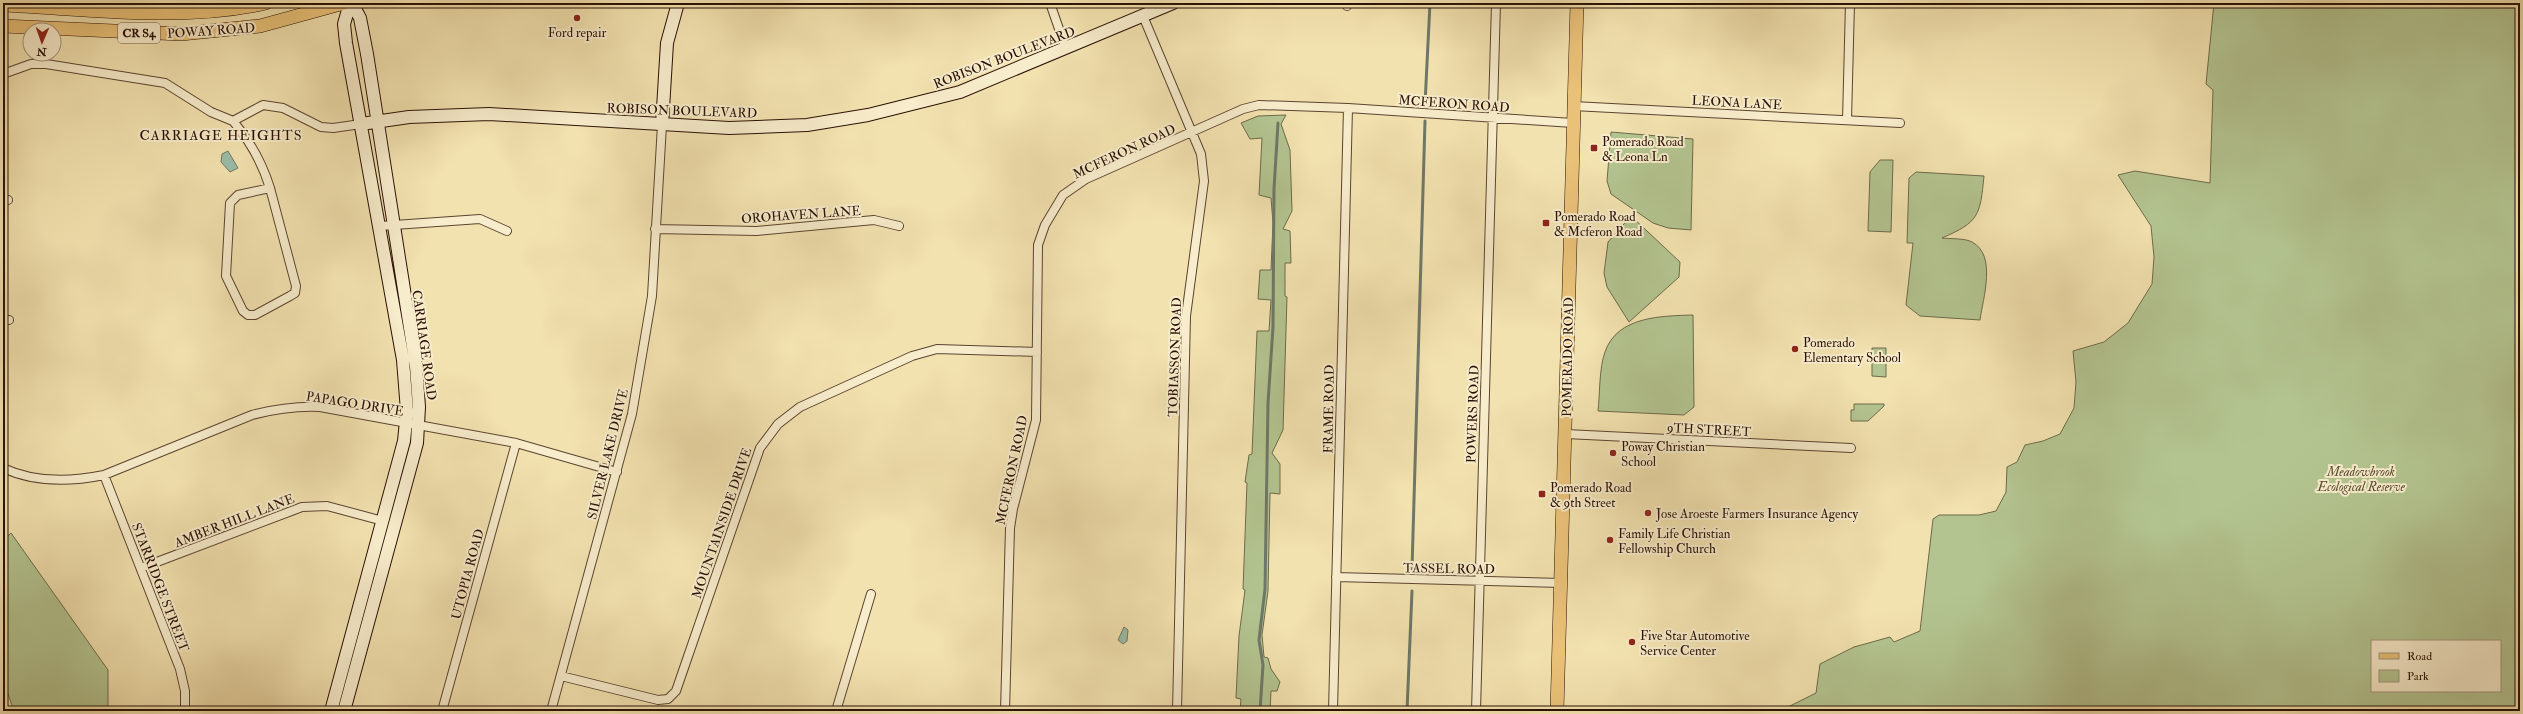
<svg xmlns="http://www.w3.org/2000/svg" width="2523" height="714" font-family="'IM FELL Double Pica',serif">
	<rect width="100%" height="100%" fill="#f2e2af"/>
	<filter id="stains"><feTurbulence type="fractalNoise" baseFrequency=".005" numOctaves="4"/><feColorMatrix values="0 0 0 0 .2 0 0 0 0 .09 0 0 0 0 .02 0 0 0 .5 -.17"/></filter>
	<radialGradient id="worn" r=".72"><stop offset=".6" stop-color="#630" stop-opacity="0"/><stop offset="1" stop-color="#630" stop-opacity=".3"/></radialGradient>
	<path fill="#b3c490" stroke="#6e6a4a" fill-rule="evenodd" d="M2214 3H2520V711H1780L1816 693 1820 664 1854 647 1890 637 1894 642 1920 631 1933 519 1939 515H1979L1996 511 2006 492 2007 467 2017 462 2025 445 2043 441 2060 434 2074 408 2076 382 2073 351 2104 342 2128 323 2152 284 2154 257 2151 226 2118 175 2135 171 2210 183 2213 90 2206 84ZM2372 641H2500V691H2372Z
		M1286 115 1281 124 1290 150 1292 211 1283 229 1290 231 1291 263H1285V296L1287 297 1283 430 1272 453 1280 464V494L1270 493 1268 591 1262 635 1264 657 1268 658 1271 669 1280 682 1277 691H1271L1270 711H1240L1241 699 1236 698 1239 636 1245 590 1243 589 1247 483 1245 482 1249 455 1252 454 1257 331H1269L1271 300 1258 299 1260 270H1271L1273 223 1271 198 1259 195 1262 138 1250 139 1241 123 1258 116Z
		M1611 132 1693 139 1691 230 1668 228 1653 223 1611 194 1607 181Z
		M1880 160H1893L1891 232 1868 231 1870 172Z
		M1916 172 1984 176C1980 216 1979 222 1942 238 1950 239 1965 238 1972 242 1997 255 1983 298 1980 320L1920 316 1906 305 1913 243H1907L1909 178Z
		M1631 216 1680 262 1679 277 1629 322 1607 287 1604 273 1608 242Z
		M1693 315 1694 407 1684 415 1598 411C1600 394 1599 368 1605 352 1617 316 1662 316 1693 315Z
		M1872 348H1886V377L1872 376Z
		M1854 404H1884V406L1868 421H1851V410H1854Z
		M11 533 108 670V711H14L3 680V541Z"/>
	<path fill="#9bbea9" stroke="#6e7867" d="M228 151 238 168 230 172 221 162 222 154Z
		M1124 627 1128 630 1127 641 1123 644 1118 640Z"/>
	<g fill="none" stroke-linecap="round" stroke-linejoin="round">
		<path stroke="#6e7867" stroke-width="3" d="M1425 104 1430 3
			M1412 569 1425 121
			M1260 711 1263 665 1259 640 1265 589 1268 403 1273 327 1274 189 1278 123
			M1407 711 1412 591"/>
		<g stroke="#5c4430" stroke-width="10">
			<path id="street" d="M1050 3 1066 49
				M1347 6V3
				M1143 16 1201 154 1204 181 1186 316 1177 711
				M3 74 31 64H46L165 83 211 112 233 121 263 105 283 108 321 127 333 128 361 124
				M1573 106 1900 123
				M1847 120 1850 3
				M233 121C250 141 262 162 270 188L296 286 295 293 290 296 255 315H248L243 311 226 276 230 203 238 195 270 188
				M3 200H8
				M380 226 480 219 507 231
				M655 229 757 231 874 220 899 226
				M3 320H9
				M1566 434 1851 448
				M3 468C35 483 70 482 104 475L252 415C275 409 296 406 320 407L516 443 617 472
				M104 475 180 669 185 691V711
				M141 568 302 507 327 506 383 521
				M1336 577 1561 583
				M561 676 658 700 668 699 676 691 760 448 778 424 800 407 912 356 937 349 1037 352
				M442 711 516 443
				M551 711 632 414 652 296 662 125
				M836 711 871 594
				M1005 711 1010 528 1013 509 1036 420 1038 245 1045 225 1063 195 1086 179 1243 109 1259 105 1348 108 1573 123
				M1333 711 1348 108
				M1476 711 1496 3"/>
		</g>
		<g stroke="#2a1005" stroke-width="14">
			<path id="secondary" d="M361 124 409 117 489 114 729 128 807 125 868 115 960 92 1173 3
				M662 125 667 43 678 3
				M331 711 404 441 407 411 403 360 346 43 344 24 350 3
				M344 711 417 443 419 407 416 366 367 54 360 18 352 3"/>
		</g>
		<g stroke="#2a1005" stroke-width="14">
			<path id="primary" d="M3 5C90 9 180 22 266 3
				M3 26 181 34 260 26 344 3
				M1557 711 1577 3"/>
		</g>
		<use href="#street" stroke="#f7eccb" stroke-width="8"/>
		<use href="#secondary" stroke="#f7eccb" stroke-width="12"/>
		<use href="#primary" stroke="#e9c178" stroke-width="13"/>
	</g>
	<g fill="#8f2418" stroke="#f7eccb" stroke-width="1.5">
		<circle cx="577" cy="18" r="4"/>
		<rect x="1590" y="144" width="8" height="8" rx="2"/>
		<rect x="1542" y="219" width="8" height="8" rx="2"/>
		<circle cx="1795" cy="349" r="4"/>
		<circle cx="1613" cy="453" r="4"/>
		<rect x="1538" y="490" width="8" height="8" rx="2"/>
		<circle cx="1648" cy="513" r="4"/>
		<circle cx="1610" cy="540" r="4"/>
		<circle cx="1632" cy="642" r="4"/>
	</g>
	<g text-anchor="middle" stroke-width="4" stroke-linejoin="round" paint-order="stroke">
		<rect fill="#f7eccb" stroke="#685240" stroke-width="1" x="118" y="23" width="42" height="20" rx="3"/>
		<g font-size="12" font-weight="bold" fill="#2a1005">
			<text x="139" y="37">CR S4</text>
		</g>
		<g font-size="13" fill="#2a1005" stroke="#f7eccb">
			<text transform="translate(211 30) rotate(-4)" y="5">POWAY ROAD</text>
			<text transform="translate(1004 57) rotate(-21)" y="5">ROBISON BOULEVARD</text>
			<text transform="translate(1737 102) rotate(3)" y="5">LEONA LANE</text>
			<text transform="translate(1454 103) rotate(4)" y="5">MCFERON ROAD</text>
			<text transform="translate(682 110) rotate(2)" y="5">ROBISON BOULEVARD</text>
			<text transform="translate(1124 151) rotate(-25)" y="5">MCFERON ROAD</text>
			<text transform="translate(801 214) rotate(-4)" y="5">OROHAVEN LANE</text>
			<text transform="translate(425 345) rotate(82)" y="5">CARRIAGE ROAD</text>
			<text transform="translate(1174 357) rotate(-88)" y="5">TOBIASSON ROAD</text>
			<text transform="translate(1567 357) rotate(-89)" y="5">POMERADO ROAD</text>
			<text transform="translate(355 403) rotate(9)" y="5">PAPAGO DRIVE</text>
			<text transform="translate(1328 409) rotate(-89)" y="5">FRAME ROAD</text>
			<text transform="translate(1472 414) rotate(-88)" y="5">POWERS ROAD</text>
			<text transform="translate(1709 429) rotate(3)" y="5">9TH STREET</text>
			<text transform="translate(607 454) rotate(-76)" y="5">SILVER LAKE DRIVE</text>
			<text transform="translate(1011 470) rotate(-78)" y="5">MCFERON ROAD</text>
			<text transform="translate(234 520) rotate(-21)" y="5">AMBER HILL LANE</text>
			<text transform="translate(721 523) rotate(-71)" y="5">MOUNTAINSIDE DRIVE</text>
			<text transform="translate(1449 568) rotate(1)" y="5">TASSEL ROAD</text>
			<text transform="translate(467 574) rotate(-75)" y="5">UTOPIA ROAD</text>
			<text transform="translate(161 587) rotate(69)" y="5">STARRIDGE STREET</text>
		</g>
		<g font-size="13" fill="#2a1005" stroke="#f7eccb" text-anchor="start">
			<text x="577" y="37" text-anchor="middle">Ford repair</text>
			<text x="1602" y="146">Pomerado Road<tspan x="1602" dy="15">&amp; Leona Ln</tspan></text>
			<text x="1554" y="221">Pomerado Road<tspan x="1554" dy="15">&amp; Mcferon Road</tspan></text>
			<text x="1803" y="347">Pomerado<tspan x="1803" dy="15">Elementary School</tspan></text>
			<text x="1621" y="451">Poway Christian<tspan x="1621" dy="15">School</tspan></text>
			<text x="1550" y="492">Pomerado Road<tspan x="1550" dy="15">&amp; 9th Street</tspan></text>
			<text x="1656" y="518">Jose Aroeste Farmers Insurance Agency</text>
			<text x="1618" y="538">Family Life Christian<tspan x="1618" dy="15">Fellowship Church</tspan></text>
			<text x="1640" y="640">Five Star Automotive<tspan x="1640" dy="15">Service Center</tspan></text>
		</g>
		<g font-size="13" font-style="italic" fill="#5a4f36" stroke="#f7eccb">
			<text x="2361" y="476">Meadowbrook<tspan x="2361" dy="15">Ecological Reserve</tspan></text>
		</g>
		<g font-size="14" letter-spacing="1" fill="#2a1005" stroke="#f7eccb">
			<text x="221" y="140">CARRIAGE HEIGHTS</text>
		</g>
	</g>
	<rect width="2523" height="714" fill="none" stroke="#f2e2af" stroke-width="16"/>
	<rect x="4" y="4" width="2515" height="706" fill="none" stroke="#2a1005" stroke-width="2"/>
	<rect x="8" y="8" width="2507" height="698" fill="none" stroke="#2a1005"/>
	<rect x="2371" y="640" width="130" height="52" fill="#f7eccb" stroke="#a5947c"/>
	<rect x="2379" y="653" width="20" height="6" fill="#e9c178" stroke="#a5947c"/>
	<text x="2407" y="660" font-size="12" fill="#2a1005">Road</text>
	<rect x="2379" y="670" width="20" height="12" fill="#b3c490" stroke="#a5947c"/>
	<text x="2407" y="680" font-size="12" fill="#2a1005">Park</text>
	<g transform="translate(42 42) rotate(182)"><circle r="19" fill="#f7eccb" stroke="#a5947c"/>
	<path d="M0-3L7 15L0 10L-7 15Z" fill="#8f2418"/>
	<text y="-6" font-size="11" font-weight="bold" text-anchor="middle" fill="#2a1005">N</text>
	</g>
	<rect width="100%" height="100%" filter="url(#stains)"/>
	<rect width="100%" height="100%" fill="url(#worn)"/>
</svg>
